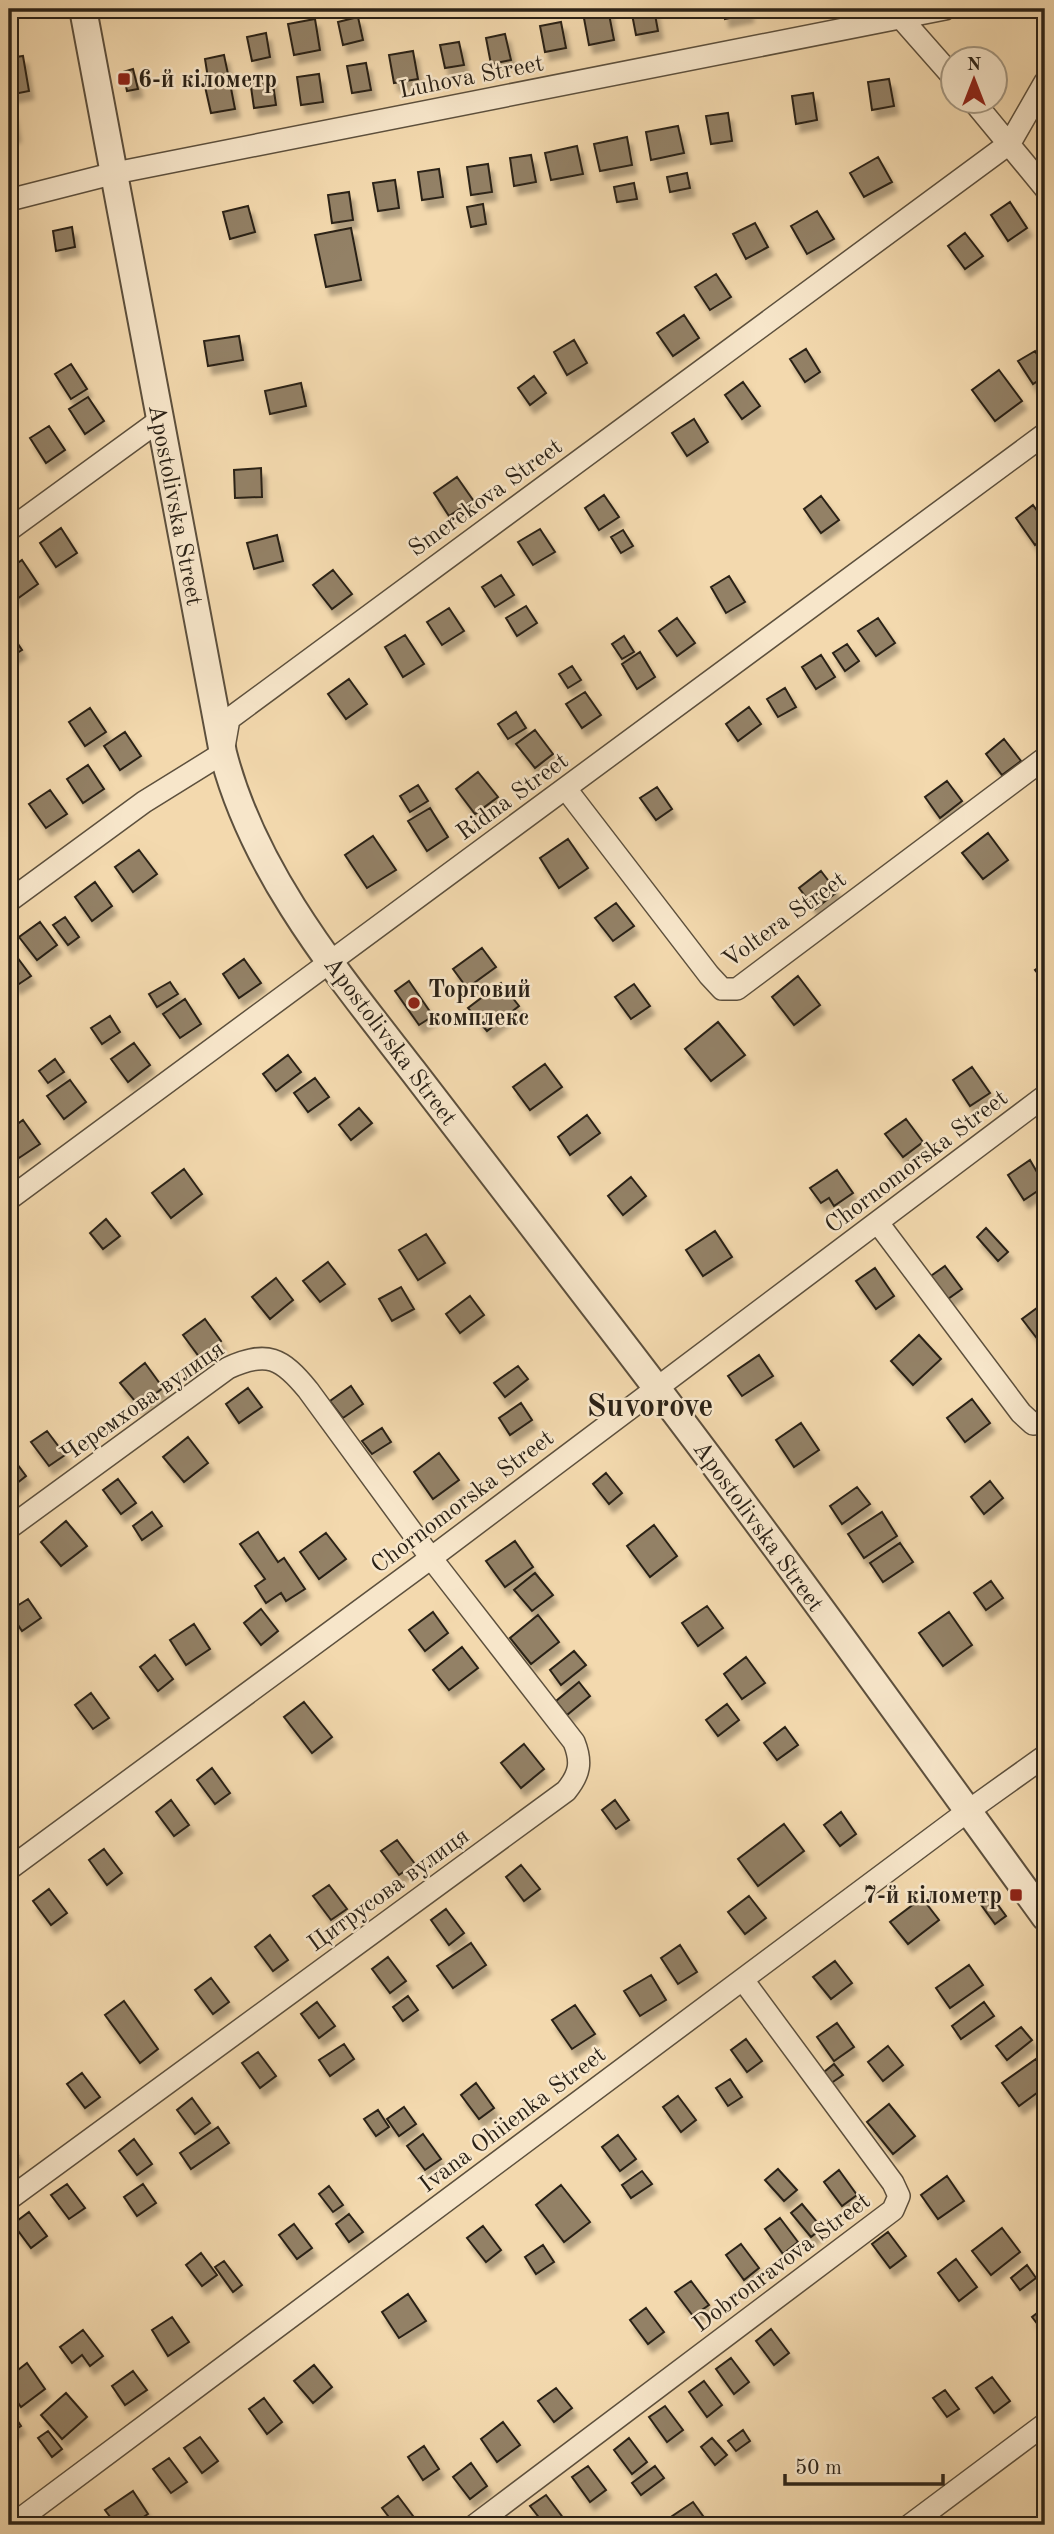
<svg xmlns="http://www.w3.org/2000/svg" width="1054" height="2534" font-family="'Old Standard TT',serif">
	<defs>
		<filter id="shadow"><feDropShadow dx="4.5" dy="8" stdDeviation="2" flood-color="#0004"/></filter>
	</defs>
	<rect width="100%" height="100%" fill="#f3d9ae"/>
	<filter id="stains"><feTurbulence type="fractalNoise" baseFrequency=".00286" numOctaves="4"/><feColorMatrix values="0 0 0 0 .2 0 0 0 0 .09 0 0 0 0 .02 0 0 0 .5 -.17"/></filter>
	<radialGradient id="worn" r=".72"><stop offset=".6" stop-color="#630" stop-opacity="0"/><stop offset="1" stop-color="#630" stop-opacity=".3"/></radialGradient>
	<path fill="#938166" stroke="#2b2217" stroke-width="2" filter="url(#shadow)" d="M608 9 614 40 589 45 583 13Z
		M631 9H654L658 31 636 35Z
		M724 9H748L749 14 725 19Z
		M358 17 363 40 343 45 338 22Z
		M315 19 320 50 294 55 288 24Z
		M561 22 566 48 545 52 540 26Z
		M266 33 270 57 252 61 247 37Z
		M505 34 511 60 491 64 486 38Z
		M459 42 464 65 445 68 440 45Z
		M413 51 418 79 394 83 389 55Z
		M224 55 228 74 208 78 205 59Z
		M23 56 29 91 9 95V58Z
		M366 63 371 90 352 93 347 66Z
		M133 69 138 89 127 91 123 72Z
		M319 74 323 102 301 105 297 77Z
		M272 77 276 105 254 108 250 80Z
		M229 78 235 109 211 113 204 82Z
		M889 79 894 106 872 110 868 82Z
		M813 93 817 120 796 124 792 96Z
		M12 113 16 134 9 135V114Z
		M728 113 732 141 711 144 706 116Z
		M678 126 684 153 651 160 646 132Z
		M627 137 632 165 600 171 594 144Z
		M577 146 583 174 551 180 545 153Z
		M531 155 536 182 514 186 510 158Z
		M878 157 892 182 864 197 850 173Z
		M488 164 492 192 471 195 467 167Z
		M439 169 443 197 422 200 418 172Z
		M687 173 690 188 670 192 667 177Z
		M395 180 399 208 378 211 373 183Z
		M634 183 637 199 617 202 614 187Z
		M349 192 353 220 332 223 328 195Z
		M1010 202 1027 228 1008 241 991 215Z
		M483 204 486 224 471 227 467 207Z
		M248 206 255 232 230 239 223 212Z
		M817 211 834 239 807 254 791 226Z
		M755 223 768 247 746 259 733 234Z
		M72 227 75 247 56 251 53 231Z
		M351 228 361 280 326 287 315 235Z
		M965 233 983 256 965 269 948 246Z
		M716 274 731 297 710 310 695 287Z
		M684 315 699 338 673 356 657 333Z
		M239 336 243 360 208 366 204 341Z
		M574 340 587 363 567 375 554 352Z
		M806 349 820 372 805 382 790 359Z
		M1035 351 1045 368V376L1033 384 1018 361Z
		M71 364 87 389 71 399 55 374Z
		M999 370 1022 401 995 421 972 390Z
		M534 376 546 393 530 405 518 388Z
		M743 382 760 406 742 419 725 395Z
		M301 383 306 406 270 414 265 391Z
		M88 397 104 421 85 434 69 409Z
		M694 419 708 442 687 456 672 433Z
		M49 426 65 450 46 463 30 438Z
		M261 468 262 497 235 498 234 470Z
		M457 477 473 500 449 516 434 493Z
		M604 495 619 517 599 530 585 508Z
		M821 496 839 520 821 533 804 509Z
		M1033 505 1045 522V537L1035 545 1016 518Z
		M61 528 77 553 56 567 40 543Z
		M540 529 555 552 533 565 518 542Z
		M623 530 633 546 621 553 611 537Z
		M277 535 283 561 254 569 247 543Z
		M22 560 38 584 17 599 9 586V569Z
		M333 570 352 594 332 609 313 585Z
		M501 575 514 595 495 607 482 587Z
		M729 576 745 602 726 613 711 587Z
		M526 606 537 623 517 636 506 618Z
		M449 608 464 631 442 645 427 622Z
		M677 618 695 643 677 656 659 631Z
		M878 618 895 643 876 656 858 631Z
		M10 632 22 650 9 658V633Z
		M405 635 424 664 403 677 385 647Z
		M624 636 634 652 622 659 612 644Z
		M847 644 859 661 845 671 833 653Z
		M640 652 655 677 637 689 622 664Z
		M821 655 835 677 816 689 802 667Z
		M572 666 581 680 568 688 559 674Z
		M349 679 367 704 346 719 328 694Z
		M785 688 796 707 778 717 767 699Z
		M585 692 601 715 582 728 566 704Z
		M749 707 761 724 738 741 726 724Z
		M90 708 106 732 85 746 69 722Z
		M516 712 526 728 508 739 498 724Z
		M535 730 553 754 535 768 516 744Z
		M125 732 141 756 120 770 104 746Z
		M1004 739 1021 761 1002 775 986 754Z
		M88 765 104 789 83 803 67 779Z
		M478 772 498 797 475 814 456 789Z
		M947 781 962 801 940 818 925 797Z
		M418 785 428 801 410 812 400 796Z
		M657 787 672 809 656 820 640 798Z
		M50 790 67 814 46 828 29 804Z
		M430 808 448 837 427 851 408 821Z
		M988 833 1008 860 983 879 962 853Z
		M373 836 396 870 367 888 345 855Z
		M568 839 588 868 559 888 540 858Z
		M139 850 157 874 133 892 115 867Z
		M821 871 837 892 815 909 799 888Z
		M95 882 112 906 92 921 75 897Z
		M616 903 634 926 613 941 595 918Z
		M65 917 79 937 68 945 53 925Z
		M40 922 57 945 37 960 19 937Z
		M482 948 496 967 467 988 453 969Z
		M17 957 31 976 16 986 9 976V963Z
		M244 959 261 983 239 998 223 974Z
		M1045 963V983L1035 970Z
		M798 976 820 1005 794 1025 772 997Z
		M409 981 433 1016 419 1025 395 991Z
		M170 982 178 994 157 1007 149 994Z
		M501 983 519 1006 487 1031 468 1008Z
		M634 984 650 1006 631 1019 615 997Z
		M185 999 201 1024 180 1038 163 1014Z
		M110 1016 120 1032 102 1044 91 1028Z
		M718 1022 745 1055 711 1081 685 1049Z
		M134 1043 150 1065 128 1082 111 1059Z
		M288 1055 301 1072 276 1091 263 1074Z
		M55 1059 64 1072 48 1083 39 1071Z
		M545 1064 562 1087 530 1110 513 1087Z
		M972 1067 990 1093 970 1106 953 1080Z
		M315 1078 329 1097 308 1112 294 1093Z
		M70 1080 86 1102 64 1119 47 1096Z
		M359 1108 372 1123 351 1140 339 1125Z
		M587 1115 600 1133 570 1155 558 1137Z
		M906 1119 923 1142 903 1157 885 1134Z
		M23 1120 40 1144 19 1158 9 1144V1130Z
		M1030 1160 1045 1186 1024 1200 1008 1175Z
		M184 1169 202 1194 171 1218 152 1193Z
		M837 1170 853 1193 834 1206 829 1198 821 1203 810 1188Z
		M631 1177 646 1196 623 1215 608 1196Z
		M106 1219 120 1236 103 1249 90 1233Z
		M986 1228 1008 1252 998 1261 977 1237Z
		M715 1231 732 1257 703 1276 686 1250Z
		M426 1234 445 1263 418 1280 399 1250Z
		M328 1262 345 1284 320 1302 303 1281Z
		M945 1266 962 1289 945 1301 928 1278Z
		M875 1268 894 1296 876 1309 856 1281Z
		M276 1278 293 1300 270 1319 252 1297Z
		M401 1287 414 1309 392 1321 379 1299Z
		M470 1296 484 1315 460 1333 446 1314Z
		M1045 1302V1343L1042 1345 1022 1319Z
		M205 1319 221 1341 200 1358 183 1335Z
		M919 1335 941 1359 913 1385 891 1361Z
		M759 1355 773 1376 742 1396 728 1376Z
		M145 1363 163 1388 139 1406 120 1383Z
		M518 1366 528 1379 505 1397 494 1383Z
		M351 1386 363 1404 343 1418 330 1401Z
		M248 1388 262 1407 239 1423 226 1404Z
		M972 1399 990 1423 965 1442 947 1418Z
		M521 1403 532 1420 510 1435 499 1418Z
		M801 1423 819 1450 794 1467 776 1440Z
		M382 1428 391 1442 372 1454 362 1441Z
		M47 1431 65 1455 49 1466 31 1442Z
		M188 1437 208 1463 184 1482 163 1457Z
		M9 1453 26 1476 11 1488 9 1486Z
		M439 1453 459 1480 433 1499 414 1472Z
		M606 1473 622 1493 609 1504 593 1484Z
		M118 1479 136 1503 121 1514 103 1490Z
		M990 1481 1003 1498 984 1514 971 1497Z
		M857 1487 870 1504 842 1524 830 1506Z
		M152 1512 162 1526 142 1540 133 1526Z
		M882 1512 897 1536 864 1558 848 1534Z
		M66 1521 87 1546 61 1566 41 1542Z
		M654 1525 677 1556 650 1577 627 1546Z
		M258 1532 278 1562 284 1558 305 1589 286 1601 281 1593 266 1603 255 1586 265 1579 240 1544Z
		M326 1533 346 1559 319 1579 300 1552Z
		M515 1541 533 1567 505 1587 486 1561Z
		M900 1543 913 1562 883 1582 870 1563Z
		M535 1573 553 1595 532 1611 514 1590Z
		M991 1581 1003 1598 986 1610 974 1593Z
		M28 1599 41 1618 22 1631 9 1611Z
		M707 1606 723 1628 698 1646 682 1623Z
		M261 1609 278 1631 261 1645 244 1623Z
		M433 1612 448 1633 425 1651 409 1630Z
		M949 1612 972 1645 943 1666 919 1633Z
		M538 1615 559 1642 531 1664 510 1638Z
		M194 1624 210 1649 186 1665 170 1640Z
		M462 1647 478 1668 449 1690 433 1670Z
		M574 1651 586 1665 561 1685 550 1670Z
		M155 1655 173 1679 158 1691 140 1667Z
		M746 1657 765 1683 742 1699 724 1674Z
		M579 1682 590 1696 567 1715 556 1701Z
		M91 1693 109 1718 93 1729 75 1705Z
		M304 1702 332 1737 312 1753 284 1717Z
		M727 1704 739 1720 718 1736 706 1720Z
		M785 1727 798 1745 777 1760 764 1743Z
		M524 1744 544 1769 521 1788 501 1763Z
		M212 1768 230 1793 215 1804 197 1780Z
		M171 1800 189 1825 174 1836 156 1812Z
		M615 1800 629 1820 616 1829 602 1810Z
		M841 1812 856 1834 840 1846 824 1825Z
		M784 1824 804 1851 758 1886 738 1859Z
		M397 1840 415 1864 399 1875 381 1851Z
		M104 1849 122 1873 107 1885 89 1860Z
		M521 1865 540 1889 524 1901 506 1877Z
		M329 1885 347 1909 331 1920 313 1896Z
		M49 1889 67 1913 51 1925 33 1901Z
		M990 1894 1006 1916 995 1924 979 1902Z
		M749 1896 766 1918 745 1934 728 1912Z
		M922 1898 939 1920 908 1944 890 1922Z
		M446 1909 464 1933 449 1945 431 1920Z
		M270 1935 288 1960 273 1971 255 1947Z
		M471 1943 486 1965 453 1988 437 1966Z
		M680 1945 697 1972 678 1984 661 1958Z
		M388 1957 406 1981 390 1993 372 1969Z
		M835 1961 852 1983 831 1999 813 1977Z
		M969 1965 983 1985 950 2008 936 1988Z
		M651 1975 666 2000 640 2016 624 1991Z
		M211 1978 229 2002 213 2014 195 1990Z
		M408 1996 418 2010 403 2021 393 2007Z
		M124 2001 158 2049 140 2063 105 2015Z
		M317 2002 335 2026 319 2038 301 2014Z
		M984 2002 994 2016 961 2039 952 2026Z
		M575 2005 595 2034 572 2049 552 2020Z
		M837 2023 854 2047 834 2061 817 2037Z
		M1021 2027 1032 2040 1007 2060 996 2046Z
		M746 2039 762 2061 747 2072 731 2050Z
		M344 2044 354 2059 330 2076 319 2060Z
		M888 2046 903 2065 883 2081 868 2062Z
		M258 2052 276 2076 260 2088 242 2063Z
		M1036 2059 1045 2072V2087L1019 2106 1002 2083Z
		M834 2064 843 2075 827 2086 819 2076Z
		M82 2073 100 2097 85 2108 67 2084Z
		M730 2079 742 2097 728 2106 716 2088Z
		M476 2083 494 2108 479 2119 461 2095Z
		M678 2096 696 2120 681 2132 663 2107Z
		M192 2098 210 2123 195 2134 177 2110Z
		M889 2104 915 2136 893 2154 867 2122Z
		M404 2107 416 2124 399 2136 387 2119Z
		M378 2110 389 2127 376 2136 364 2119Z
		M218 2127 229 2143 191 2169 180 2153Z
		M423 2134 441 2159 425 2170 407 2146Z
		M618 2135 636 2159 620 2171 602 2147Z
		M134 2139 152 2164 137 2175 119 2151Z
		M9 2142 18 2155 9 2162Z
		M778 2169 797 2190 784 2201 765 2180Z
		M839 2170 857 2195 842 2206 824 2182Z
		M642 2171 652 2184 631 2198 622 2185Z
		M947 2176 964 2201 938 2219 921 2195Z
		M67 2184 85 2208 69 2219 51 2195Z
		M143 2184 156 2203 137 2216 124 2197Z
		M561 2185 590 2222 564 2242 536 2205Z
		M329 2186 343 2205 333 2212 319 2194Z
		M802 2204 822 2228 811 2237 791 2213Z
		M29 2212 47 2236 31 2248 13 2224Z
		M349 2214 363 2232 349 2242 336 2224Z
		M780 2218 798 2242 783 2254 765 2229Z
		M294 2224 312 2248 297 2259 279 2235Z
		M483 2226 501 2250 486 2262 467 2238Z
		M1002 2228 1020 2252 991 2275 972 2251Z
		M888 2232 906 2256 890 2268 872 2244Z
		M741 2244 759 2268 744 2280 726 2255Z
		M543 2245 554 2262 536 2274 525 2257Z
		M201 2253 217 2275 202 2286 186 2265Z
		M956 2259 977 2287 959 2301 938 2273Z
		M224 2261 242 2285 233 2292 215 2267Z
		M1027 2265 1036 2278 1020 2290 1011 2278Z
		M691 2281 709 2305 693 2316 675 2292Z
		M408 2294 426 2321 399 2338 382 2312Z
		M1045 2307V2327L1042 2330 1032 2317Z
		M646 2308 664 2332 648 2344 630 2320Z
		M172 2317 189 2342 168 2356 152 2330Z
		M771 2329 789 2353 774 2365 756 2341Z
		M83 2330 103 2356 90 2366 82 2355 72 2363 60 2347Z
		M731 2358 749 2382 734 2394 716 2369Z
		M27 2363 45 2389 21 2407 9 2390V2377Z
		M314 2365 332 2387 313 2403 294 2381Z
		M133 2371 147 2390 125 2405 112 2386Z
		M992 2377 1010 2401 994 2413 976 2388Z
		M704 2381 722 2405 707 2417 689 2392Z
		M556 2388 572 2408 554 2422 538 2401Z
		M945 2390 959 2409 947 2417 933 2398Z
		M66 2393 87 2417 62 2439 41 2415Z
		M264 2398 282 2422 267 2434 249 2409Z
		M665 2406 683 2430 667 2442 649 2417Z
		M9 2408 21 2426 9 2434Z
		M503 2422 520 2445 497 2462 481 2439Z
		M743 2430 750 2441 736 2451 728 2441Z
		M48 2431 62 2449 52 2457 38 2438Z
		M200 2437 218 2461 202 2473 184 2448Z
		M629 2438 647 2462 632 2474 614 2450Z
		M712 2438 727 2455 715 2465 701 2447Z
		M424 2446 439 2469 423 2480 408 2457Z
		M169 2458 187 2482 171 2493 153 2469Z
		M471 2463 487 2486 470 2499 453 2477Z
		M588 2466 606 2490 590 2502 572 2477Z
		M655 2466 664 2478 641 2495 632 2483Z
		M133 2491 148 2514 131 2525H116L105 2510Z
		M546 2495 564 2519 555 2525H545L530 2506Z
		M398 2496 416 2520 409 2525H395L382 2508Z
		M693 2502 703 2516 689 2525H664L662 2523Z"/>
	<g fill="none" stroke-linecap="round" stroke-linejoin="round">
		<g stroke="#5d503d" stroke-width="24">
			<path id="minor" d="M901 18 953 77
				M974 102 1045 188
				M9 200 115 173 945 9
				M9 530 160 420
				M566 789 709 975 722 989H737L1045 758
				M9 901 144 802 223 753 229 719 1010 143 1045 82
				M9 1199 1045 434
				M878 1223 1021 1413 1033 1424 1045 1423
				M9 1528 228 1368C267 1350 282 1358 308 1390L431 1558 574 1742C582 1762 580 1774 566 1791L9 2199
				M9 1869 431 1558 1045 1096
				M12 2525 968 1811 1045 1756
				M475 2525 893 2210 899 2196 893 2183 743 1980
				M910 2525 1045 2424"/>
		</g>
		<g stroke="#5d503d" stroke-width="30">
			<path id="tertiary" d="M83 9 223 753C254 874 338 974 413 1071 473 1149 533 1227 593 1305 748 1505 896 1712 1045 1917"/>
		</g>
		<use href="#minor" stroke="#f7e6ca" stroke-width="21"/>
		<use href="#tertiary" stroke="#f7e6ca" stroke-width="26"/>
	</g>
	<g fill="#8f2418" stroke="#f7e6ca" stroke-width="2.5">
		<rect x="117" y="72" width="14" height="14" rx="3.5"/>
		<circle cx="414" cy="1003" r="7"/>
		<rect x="1009" y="1888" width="14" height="14" rx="3.5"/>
	</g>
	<g text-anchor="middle" stroke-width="5" stroke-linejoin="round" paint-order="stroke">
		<g font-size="24" fill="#2b2217" stroke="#f7e6ca">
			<text transform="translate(471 76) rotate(-11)" y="8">Luhova Street</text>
			<text transform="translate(485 497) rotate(-36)" y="8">Smerekova Street</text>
			<text transform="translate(176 505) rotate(79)" y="8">Apostolivska Street</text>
			<text transform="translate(512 796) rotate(-36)" y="8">Ridna Street</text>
			<text transform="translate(784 919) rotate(-36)" y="8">Voltera Street</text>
			<text transform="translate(391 1041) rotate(53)" y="8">Apostolivska Street</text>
			<text transform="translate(916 1161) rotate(-37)" y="8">Chornomorska Street</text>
			<text transform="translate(142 1401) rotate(-35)" y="8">Черемхова вулиця</text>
			<text transform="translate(462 1501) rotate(-37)" y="8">Chornomorska Street</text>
			<text transform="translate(759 1526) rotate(54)" y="8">Apostolivska Street</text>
			<text transform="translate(388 1889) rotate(-36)" y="8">Цитрусова вулиця</text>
			<text transform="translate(512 2119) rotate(-37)" y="8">Ivana Ohiienka Street</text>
			<text transform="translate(781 2262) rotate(-37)" y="8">Dobronravova Street</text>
		</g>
		<g font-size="24" font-weight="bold" fill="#2b2217" stroke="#f7e6ca" text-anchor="start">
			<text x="138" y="87">6-й кілометр</text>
			<text x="428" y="997">Торговий<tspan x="428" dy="28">комплекс</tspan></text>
			<text x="1002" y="1903" text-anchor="end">7-й кілометр</text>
		</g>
		<g font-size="32" font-weight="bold" fill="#2b2217" stroke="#f7e6ca">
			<text x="650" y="1416">Suvorove</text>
		</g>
	</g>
	<rect width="1054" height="2534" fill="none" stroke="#f3d9ae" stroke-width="35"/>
	<rect x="10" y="10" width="1033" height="2513" fill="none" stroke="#2b2217" stroke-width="3.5"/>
	<rect x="18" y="18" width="1019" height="2499" fill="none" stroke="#2b2217" stroke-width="2"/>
	<g transform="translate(974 80)"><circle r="33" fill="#f7e6ca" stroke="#a59882" stroke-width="2"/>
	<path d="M0-5L12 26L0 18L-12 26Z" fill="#8f2418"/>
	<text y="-10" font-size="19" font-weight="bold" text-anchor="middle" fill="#2b2217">N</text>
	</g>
	<path d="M785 2474v10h158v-10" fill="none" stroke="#2b2217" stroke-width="3.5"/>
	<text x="795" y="2474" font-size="21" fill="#2b2217" stroke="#f7e6ca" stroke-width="5" paint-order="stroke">50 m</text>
	<rect width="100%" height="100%" filter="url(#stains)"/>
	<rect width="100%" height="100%" fill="url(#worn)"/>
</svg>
